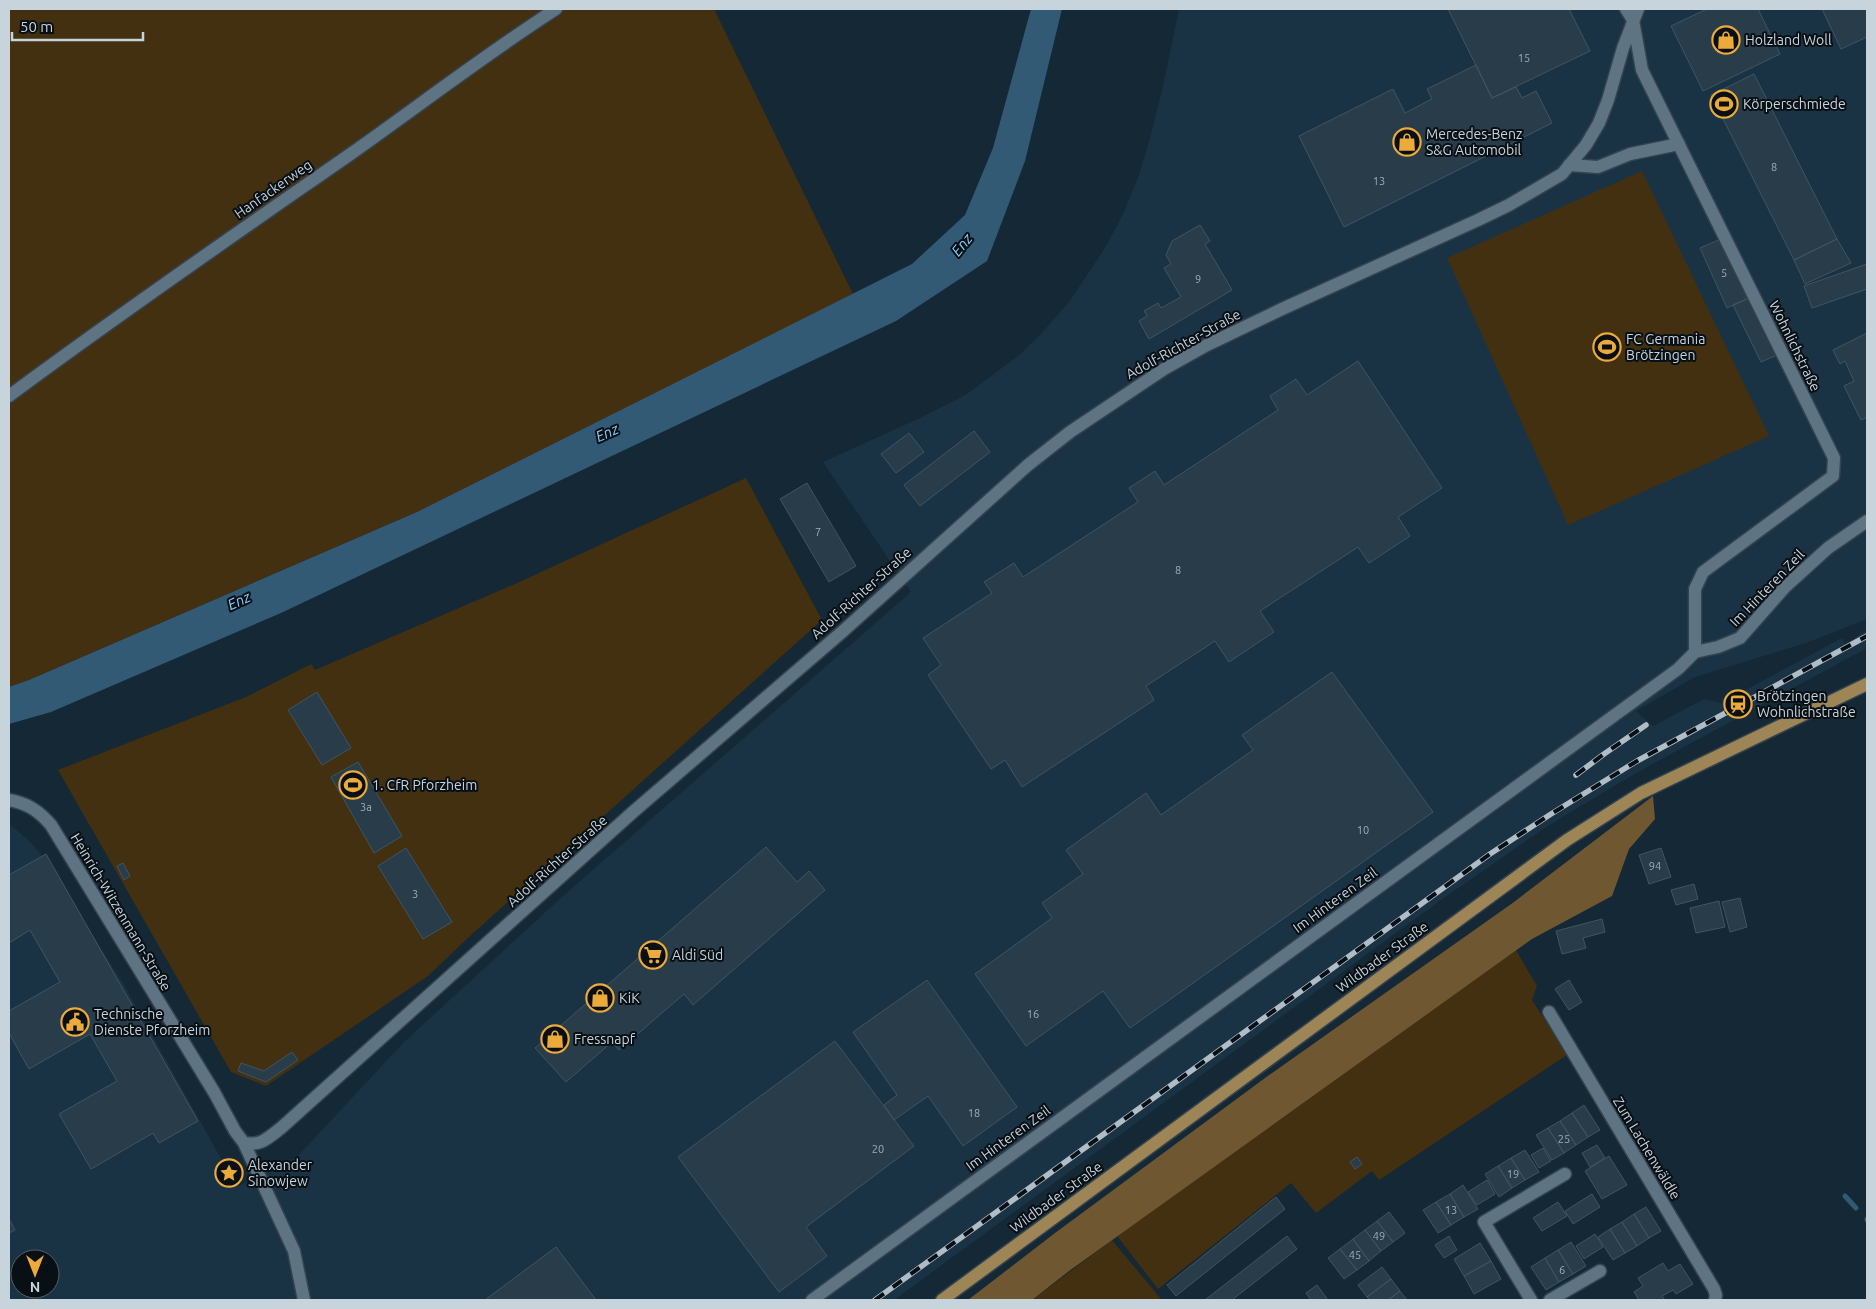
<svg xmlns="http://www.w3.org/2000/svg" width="1876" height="1309" font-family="Ubuntu,sans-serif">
	<rect width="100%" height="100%" fill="#152835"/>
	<path fill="#1a3344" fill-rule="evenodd" d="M1179 9H1867V619L1806 643 1695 677 1636 711 1653 726 1704 699 1722 703 1721 699 1738 690 1740 693 1842 638 1845 644 1867 630V648L1636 773 1546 827 1441 900 894 1300H9V824L26 838 40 853 123 983 237 1187 296 1158 404 1042 563 896 911 592 823 462 922 417 967 394 1018 356 1040 335 1069 302 1105 248 1123 214 1138 178 1148 145 1162 91ZM20 1259H50V1289H20Z"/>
	<path fill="#423011" d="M9 9H714L853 294 417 512 29 680 9 687Z
		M1642 171 1769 436 1568 525 1447 258Z
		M746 478 822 620 470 936 428 976 266 1086 231 1072 58 770 246 697 311 664 315 670 517 583Z
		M1516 950 1537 986 1532 1000 1567 1055 1379 1180 1372 1171 1316 1213 1291 1183 1158 1289 1117 1236Z
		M1112 1240 1162 1300H1032Z"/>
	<path fill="#6f5732" d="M1653 796 1655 819 1629 849 1612 896 1532 939 1069 1271 1032 1300H968L1055 1233 1265 1078 1514 902Z"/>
	<path fill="#335a75" d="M1031 9H1062L1025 161 987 261 896 321 281 613 51 712 9 724V687L29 680 417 512 912 264 965 215 993 148Z"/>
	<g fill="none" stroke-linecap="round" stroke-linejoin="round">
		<path stroke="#335a75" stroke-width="5" d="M1845 1196 1856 1208
			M1867 1219V1220"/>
	</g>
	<path fill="#283c49" stroke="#405463" d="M1448 9H1569L1590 51 1492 98Z
		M1707 9H1758L1780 54 1703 91 1671 26Z
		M1822 9H1867V37L1841 49Z
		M1476 65 1492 98 1516 87 1522 98 1536 91 1552 123 1344 227 1299 136 1393 89 1405 113 1432 99 1427 89Z
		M1754 74 1837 239 1794 260 1711 95Z
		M1200 225 1210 241 1205 244 1232 290 1149 339 1139 321 1147 316 1144 311 1158 303 1161 308 1181 297 1164 268 1171 264 1166 255 1172 241Z
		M1721 239 1749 298 1727 308 1700 248Z
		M1837 239 1851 263 1805 284 1794 260Z
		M1867 264V289L1812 308 1804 286Z
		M1749 298 1777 355 1761 362 1733 305Z
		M1867 333V417L1861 420 1844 386 1854 381 1845 361 1840 364 1833 350Z
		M1358 361 1442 488 1398 517 1410 536 1369 563 1358 547 1260 611 1274 632 1229 662 1215 641 1146 686 1154 700 1022 787 1005 760 991 769 928 675 941 665 923 638 992 593 984 582 1014 563 1023 577 1138 502 1129 488 1155 471 1164 485 1278 410 1270 396 1296 379 1307 395Z
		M974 431 990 452 920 506 904 485Z
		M909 433 924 452 896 473 881 454Z
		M807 483 856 566 829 582 780 499Z
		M1332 672 1433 812 1130 1028 1103 991 1026 1046 975 974 1052 918 1042 903 1083 874 1066 850 1146 793 1161 815 1253 750 1242 735Z
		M317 692 351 748 322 765 288 710Z
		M358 762 402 836 374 853 331 777Z
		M766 847 797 882 809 871 825 890 693 1005 684 994 619 1050 612 1042 566 1082 535 1048Z
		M406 848 452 922 423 939 378 866Z
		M1661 848 1671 877 1649 884 1639 855Z
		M46 854 198 1121 159 1143 153 1133 91 1169 59 1114 117 1081 90 1034 29 1069 9 1033V1011L60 982 30 930 9 943V875Z
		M123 863 130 876 124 880 117 866Z
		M1694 884 1698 899 1676 905 1671 890Z
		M1740 898 1747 927 1730 932 1722 902Z
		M1719 901 1725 927 1696 933 1690 908Z
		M1602 919 1605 932 1583 938 1586 948 1562 954 1556 931Z
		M927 980 1017 1107 963 1146 928 1096 894 1120 884 1105 897 1095 853 1032Z
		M1569 980 1582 1002 1569 1010 1555 989Z
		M835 1041 914 1146 806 1227 827 1256 779 1292 678 1157Z
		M292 1052 298 1060 266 1082 238 1071 241 1063 264 1071Z
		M1584 1105 1600 1130 1588 1137 1572 1113Z
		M1572 1113 1588 1137 1576 1145 1560 1121Z
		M1560 1121 1576 1145 1564 1153 1548 1128Z
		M1548 1128 1564 1153 1552 1160 1536 1135Z
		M1597 1145 1605 1158 1590 1167 1582 1153Z
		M1543 1148 1551 1161 1539 1168 1531 1155Z
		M1525 1150 1539 1172 1525 1180 1511 1158Z
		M1609 1156 1627 1185 1602 1199 1585 1171Z
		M1357 1157 1362 1164 1355 1169 1350 1162Z
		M1511 1158 1525 1180 1512 1188 1498 1166Z
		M1498 1166 1512 1188 1499 1197 1485 1174Z
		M1487 1180 1495 1194 1477 1205 1468 1192Z
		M1463 1185 1478 1209 1464 1217 1450 1194Z
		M1450 1194 1464 1217 1451 1225 1436 1202Z
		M1592 1194 1600 1207 1573 1224 1565 1211Z
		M1276 1197 1285 1209 1176 1296 1167 1285Z
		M1436 1202 1451 1225 1438 1233 1423 1210Z
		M1558 1202 1567 1216 1542 1231 1533 1218Z
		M1646 1207 1661 1231 1649 1238 1634 1214Z
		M1389 1212 1405 1233 1393 1242 1377 1221Z
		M1634 1214 1649 1238 1637 1246 1622 1222Z
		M9 1219 15 1230 9 1233Z
		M1377 1221 1393 1242 1381 1251 1365 1230Z
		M1622 1222 1637 1246 1625 1253 1610 1229Z
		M1610 1229 1625 1253 1613 1260 1598 1237Z
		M1365 1230 1381 1251 1369 1261 1353 1239Z
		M1595 1234 1603 1247 1584 1259 1576 1246Z
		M1287 1236 1297 1249 1232 1300H1205Z
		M1449 1236 1457 1250 1444 1258 1435 1245Z
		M1353 1239 1369 1261 1357 1270 1340 1249Z
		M1571 1242 1586 1266 1573 1274 1558 1250Z
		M1480 1243 1491 1261 1464 1276 1454 1259Z
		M556 1247 596 1300H485Z
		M1340 1249 1357 1270 1344 1279 1328 1258Z
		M1558 1250 1573 1274 1559 1282 1545 1258Z
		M1545 1258 1559 1282 1546 1290 1531 1267Z
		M1491 1261 1501 1279 1474 1294 1464 1276Z
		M1663 1263 1668 1271 1680 1264 1693 1284 1676 1294 1673 1290 1662 1296 1665 1300H1639L1634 1292 1643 1286 1638 1278Z
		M1382 1267 1391 1279 1367 1297 1358 1285Z
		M1391 1279 1400 1291 1388 1300H1370L1367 1297Z
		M1317 1285 1328 1300H1311L1306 1293Z
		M1400 1291 1407 1300H1388Z"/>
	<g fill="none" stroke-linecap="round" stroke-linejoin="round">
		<g stroke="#35434e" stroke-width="15">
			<path id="minor" d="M1626 9 1633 20 1642 70 1834 458 1833 476 1703 572 1695 589V652
				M1569 165 1598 167 1630 154 1679 144
				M9 396C122 312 237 233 352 153 420 105 486 54 556 9
				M9 800C27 803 39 811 51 825L214 1092 235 1131 244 1143 294 1251 304 1300
				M1549 1012 1714 1289 1716 1295 1715 1300
				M244 1143C261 1146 268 1138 281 1128L633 812 842 632 1028 465 1070 432 1164 369 1207 345 1282 309 1478 220 1509 205 1562 174 1586 145 1599 123 1608 100 1623 48 1638 9
				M812 1300 1678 669 1695 652 1718 647 1740 638 1785 587 1828 548 1867 521
				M1531 1300 1484 1222 1565 1174
				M1550 1300 1600 1271"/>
		</g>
		<g stroke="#35434e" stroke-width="15">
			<path id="major" d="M942 1300 1567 840 1641 793 1867 684"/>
		</g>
		<use href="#minor" stroke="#5f7483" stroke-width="12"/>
		<use href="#major" stroke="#9d8555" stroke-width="12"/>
		<g stroke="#b0bdc6" stroke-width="5.5">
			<path id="rail" d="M1576 775 1604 754 1646 725
				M875 1300 1490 854 1551 814 1637 761 1867 636"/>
		</g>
		<use href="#rail" stroke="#080f15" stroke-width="4" stroke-dasharray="11" stroke-linecap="butt"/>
	</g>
	<defs>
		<g id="shop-ring" transform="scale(1.4375)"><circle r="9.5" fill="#080f15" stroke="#ebaa39" stroke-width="1.5"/><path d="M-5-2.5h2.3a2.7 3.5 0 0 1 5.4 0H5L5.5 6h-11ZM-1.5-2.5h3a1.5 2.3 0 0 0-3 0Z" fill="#ebaa39"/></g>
		<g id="stadium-ring" transform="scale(1.4375)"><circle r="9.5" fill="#080f15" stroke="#ebaa39" stroke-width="1.5"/><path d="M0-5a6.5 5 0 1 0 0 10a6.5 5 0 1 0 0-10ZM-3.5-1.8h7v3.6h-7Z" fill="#ebaa39"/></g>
		<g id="station-ring" transform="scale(1.4375)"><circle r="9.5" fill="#080f15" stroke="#ebaa39" stroke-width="1.5"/><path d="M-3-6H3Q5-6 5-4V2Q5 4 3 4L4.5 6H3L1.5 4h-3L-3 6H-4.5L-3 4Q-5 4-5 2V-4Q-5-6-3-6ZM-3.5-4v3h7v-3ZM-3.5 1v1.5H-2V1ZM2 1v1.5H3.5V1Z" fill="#ebaa39"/></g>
		<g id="supermarket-ring" transform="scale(1.4375)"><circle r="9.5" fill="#080f15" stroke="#ebaa39" stroke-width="1.5"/><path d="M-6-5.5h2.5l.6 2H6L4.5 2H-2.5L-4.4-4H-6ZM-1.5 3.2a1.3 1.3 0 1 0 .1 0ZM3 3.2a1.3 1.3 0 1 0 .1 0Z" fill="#ebaa39"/></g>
		<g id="civic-ring" transform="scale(1.4375)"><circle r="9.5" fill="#080f15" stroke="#ebaa39" stroke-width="1.5"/><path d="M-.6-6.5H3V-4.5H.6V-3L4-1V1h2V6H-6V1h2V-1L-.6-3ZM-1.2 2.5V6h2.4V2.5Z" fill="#ebaa39"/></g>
		<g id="sight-ring" transform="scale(1.4375)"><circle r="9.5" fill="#080f15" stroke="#ebaa39" stroke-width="1.5"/><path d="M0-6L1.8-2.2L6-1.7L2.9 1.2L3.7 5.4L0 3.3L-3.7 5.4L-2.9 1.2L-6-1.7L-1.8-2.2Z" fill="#ebaa39"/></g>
	</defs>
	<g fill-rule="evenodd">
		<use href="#shop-ring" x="1726" y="40"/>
		<use href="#stadium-ring" x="1724" y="104"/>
		<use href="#shop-ring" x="1407" y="142"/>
		<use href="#stadium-ring" x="1607" y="347"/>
		<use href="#station-ring" x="1738" y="704"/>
		<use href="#stadium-ring" x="353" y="785"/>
		<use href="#supermarket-ring" x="653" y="955"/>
		<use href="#shop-ring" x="600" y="998"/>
		<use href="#civic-ring" x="75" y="1022"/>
		<use href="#shop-ring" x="555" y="1039"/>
		<use href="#sight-ring" x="229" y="1173"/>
	</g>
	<g text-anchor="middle" stroke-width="4" stroke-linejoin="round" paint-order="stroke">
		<g font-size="11" fill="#a0aeb7">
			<text x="1524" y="62">15</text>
			<text x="1774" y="171">8</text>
			<text x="1379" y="185">13</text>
			<text x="1724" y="277">5</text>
			<text x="1198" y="283">9</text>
			<text x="818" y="536">7</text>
			<text x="1178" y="574">8</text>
			<text x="366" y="811">3a</text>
			<text x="1363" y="834">10</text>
			<text x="1655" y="870">94</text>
			<text x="415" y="898">3</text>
			<text x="1033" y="1018">16</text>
			<text x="974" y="1117">18</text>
			<text x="1564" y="1143">25</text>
			<text x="878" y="1153">20</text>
			<text x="1513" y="1178">19</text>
			<text x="1451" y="1214">13</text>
			<text x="1379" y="1240">49</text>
			<text x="1355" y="1259">45</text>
			<text x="1562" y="1274">6</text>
		</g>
		<g font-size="14" fill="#c8d4dc" stroke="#080f15" text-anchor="start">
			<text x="1745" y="45">Holzland Woll</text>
			<text x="1743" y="109">Körperschmiede</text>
			<text x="1426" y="139">Mercedes-Benz<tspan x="1426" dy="16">S&amp;G Automobil</tspan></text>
			<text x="1626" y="344">FC Germania<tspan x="1626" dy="16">Brötzingen</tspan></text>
			<text x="1757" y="701">Brötzingen<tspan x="1757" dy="16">Wohnlichstraße</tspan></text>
			<text x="372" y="790">1. CfR Pforzheim</text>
			<text x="672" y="960">Aldi Süd</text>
			<text x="619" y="1003">KiK</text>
			<text x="94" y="1019">Technische<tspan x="94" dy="16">Dienste Pforzheim</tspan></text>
			<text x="574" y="1044">Fressnapf</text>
			<text x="248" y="1170">Alexander<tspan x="248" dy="16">Sinowjew</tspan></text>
		</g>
		<g font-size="14" fill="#c8d4dc" stroke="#080f15">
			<text transform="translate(273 189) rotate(-35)" y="5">Hanfackerweg</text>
			<text transform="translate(1183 344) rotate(-29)" y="5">Adolf-Richter-Straße</text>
			<text transform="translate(1795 346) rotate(64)" y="5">Wohnlichstraße</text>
			<text transform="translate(1767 588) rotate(-46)" y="5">Im Hinteren Zeil</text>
			<text transform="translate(861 593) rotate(-42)" y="5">Adolf-Richter-Straße</text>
			<text transform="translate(557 861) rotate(-42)" y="5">Adolf-Richter-Straße</text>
			<text transform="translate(1335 900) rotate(-36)" y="5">Im Hinteren Zeil</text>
			<text transform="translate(121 912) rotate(59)" y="5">Heinrich-Witzenmann-Straße</text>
			<text transform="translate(1382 957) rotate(-36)" y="5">Wildbader Straße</text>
			<text transform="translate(1008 1138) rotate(-36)" y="5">Im Hinteren Zeil</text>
			<text transform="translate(1647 1148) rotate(59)" y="5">Zum Lachenwäldle</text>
			<text transform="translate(1056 1197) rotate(-36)" y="5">Wildbader Straße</text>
		</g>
		<g font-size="15" font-style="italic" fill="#8ecffd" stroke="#080f15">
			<text transform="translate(962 245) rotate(-51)" y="5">Enz</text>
			<text transform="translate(607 433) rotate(-24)" y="5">Enz</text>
			<text transform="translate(239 601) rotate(-25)" y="5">Enz</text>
		</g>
	</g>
	<rect width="1876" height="1309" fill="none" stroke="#c8d4dc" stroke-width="20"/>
	<g transform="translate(35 1274) rotate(180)"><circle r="24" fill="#080f15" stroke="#555e65"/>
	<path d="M0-4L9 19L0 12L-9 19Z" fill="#ebaa39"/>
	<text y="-8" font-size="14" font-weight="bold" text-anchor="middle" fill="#c8d4dc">N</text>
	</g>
	<path d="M12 32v8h131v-8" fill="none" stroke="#c8d4dc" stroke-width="2.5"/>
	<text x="20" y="32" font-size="15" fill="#c8d4dc" stroke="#080f15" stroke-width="4" paint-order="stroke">50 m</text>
</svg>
